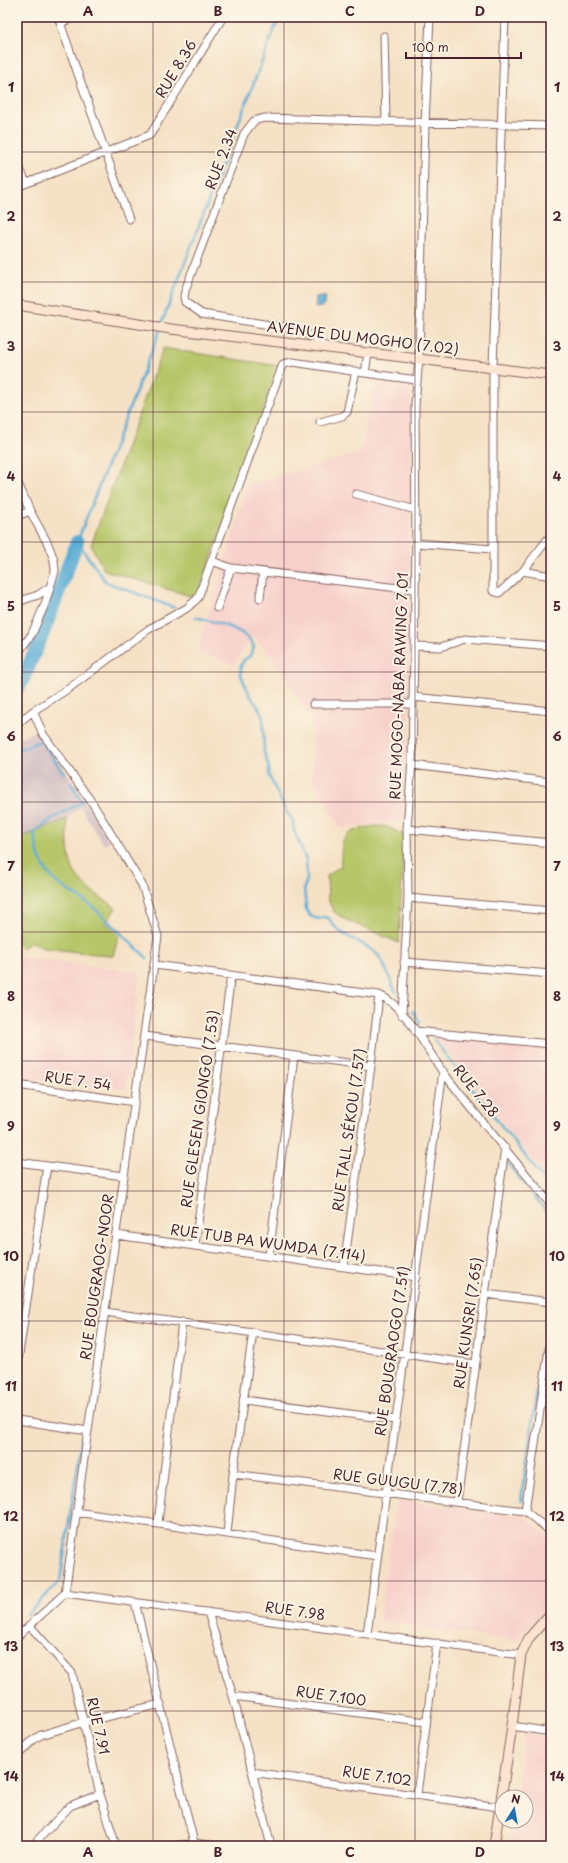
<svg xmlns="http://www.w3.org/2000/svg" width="568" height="1863" font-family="'Playpen Sans',sans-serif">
	<defs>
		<pattern id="water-waves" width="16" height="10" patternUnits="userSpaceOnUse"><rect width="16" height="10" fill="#5aacd5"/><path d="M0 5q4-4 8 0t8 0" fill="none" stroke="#4c8bad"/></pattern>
	</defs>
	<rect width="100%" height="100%" fill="#fcf5e5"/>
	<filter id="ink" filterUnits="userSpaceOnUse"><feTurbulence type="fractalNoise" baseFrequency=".025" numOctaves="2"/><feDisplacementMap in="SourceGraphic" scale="8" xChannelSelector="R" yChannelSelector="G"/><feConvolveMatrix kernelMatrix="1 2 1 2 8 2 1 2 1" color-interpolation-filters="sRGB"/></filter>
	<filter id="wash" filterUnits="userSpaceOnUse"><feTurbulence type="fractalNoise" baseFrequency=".012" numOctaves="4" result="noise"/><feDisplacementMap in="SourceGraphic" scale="16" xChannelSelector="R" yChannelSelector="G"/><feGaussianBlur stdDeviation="0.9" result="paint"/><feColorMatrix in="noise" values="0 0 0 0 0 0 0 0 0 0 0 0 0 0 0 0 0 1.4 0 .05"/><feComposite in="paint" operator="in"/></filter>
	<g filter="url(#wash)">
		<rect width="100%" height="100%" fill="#f5e1c5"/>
		<path fill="#f7d0cb" d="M411 373 408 820 341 828 313 780V722L286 676 254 635 234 665 197 651 248 485 361 453 372 390Z
			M17 957 140 972 126 1089 17 1079Z
			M435 1036 551 1048 550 1178 548 1180Z
			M397 1500 524 1516 551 1538V1600L517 1641 379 1621Z
			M525 1734 551 1738V1846H510L513 1821H526V1797H516Z"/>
		<path fill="#d2bec2" d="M39 729 110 841 104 845 80 807 67 819 20 838H17V740Z"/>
		<path fill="#b6c669" stroke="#80724a" d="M163 348 279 366 197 598 104 570 91 545Z
			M67 819C68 832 67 847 70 860 75 883 98 895 116 908L106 923 119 935 113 956 43 948 33 942 21 948 17 944V838H20Z
			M375 826H385L404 835 399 943 346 920 334 912 328 900 327 876 331 872 341 867C341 834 343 832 375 826Z"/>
		<path fill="url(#water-waves)" stroke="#526680" d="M316 297H326L325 304 322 307 315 308Z"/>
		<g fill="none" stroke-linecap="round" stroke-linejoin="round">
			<path stroke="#5aacd5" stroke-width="2.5" d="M161 325 279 17
				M160 330 77 542 106 582 175 608
				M196 617C214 623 246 627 254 647L250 656 244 660 241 665V675L249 694 260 710 263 718 264 752 269 767V776L287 813 293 821 294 830 306 860 307 879 304 888 306 909 310 916 318 919 323 917 329 918C337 938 365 940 378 955 386 965 390 981 396 992
				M17 750 41 741 64 773
				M71 783 82 802 50 820 34 833 39 857 47 872 57 883 93 907 147 958
				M413 1011 420 1022
				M433 1039 545 1181
				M505 1160 551 1217
				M521 1501 551 1295
				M27 1615 60 1581 82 1437"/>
			<path stroke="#5aacd5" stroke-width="14" d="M17 689 23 679 43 633 77 542"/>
		</g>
	</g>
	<g filter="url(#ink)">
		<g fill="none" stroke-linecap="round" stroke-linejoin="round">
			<g stroke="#866361" stroke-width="9">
				<path id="street" d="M58 17 129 219
					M505 17 493 367V591L499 593 523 571 551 535
					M60 23 75 17
					M384 36 386 122
					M17 162 26 183
					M17 187 150 135 223 17
					M325 348 317 339 295 329 202 314 185 302 184 296 186 288 244 134 254 121 264 118 551 126
					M365 373 417 380
					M320 422 342 416 347 412 356 371
					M17 481 30 511 48 544 54 560 55 571 45 604 32 634 17 654
					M356 494 416 510
					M17 516 30 511
					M416 543 492 549
					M212 561 231 568 390 587 415 589
					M523 571 551 576
					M260 598 263 572
					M17 602 38 595 50 587
					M217 608 231 568
					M414 646 441 647 465 639 551 646
					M413 697 551 711
					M313 704H413
					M17 724 33 711
					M412 765 551 782
					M407 829 551 843
					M408 898 551 911
					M404 962 551 974
					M155 965 379 995C406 1006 426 1049 443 1072 477 1117 515 1160 551 1205
					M402 1015 408 898 407 829 412 760 416 543 415 405 419 358 425 123 430 17
					M415 1031 551 1044
					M145 1036 371 1066
					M17 1085 135 1102
					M17 1162 124 1176
					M116 1235 416 1277
					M195 1245 231 975
					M269 1256 294 1056
					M344 1267 371 1066 379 995
					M485 1294 551 1302
					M105 1312 475 1364
					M17 1367 47 1166
					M244 1400 396 1420
					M17 1420 88 1431
					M233 1474 525 1511 551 1532
					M457 1502 505 1148
					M525 1511 551 1335
					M76 1512 377 1556
					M158 1523 182 1322
					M227 1534 233 1474 253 1332
					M65 1593 158 936 142 885 93 804 43 734 33 711 68 689 149 629 187 608 198 598 283 364 293 362 365 373 368 353
					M65 1593 521 1655
					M135 1602 194 1843
					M208 1612 233 1696 271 1846
					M29 1625 72 1673 100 1794 116 1846
					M367 1634 443 1071
					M17 1637 65 1593
					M233 1696 426 1722
					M512 1726 551 1732
					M17 1756 33 1740 41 1735 84 1722 161 1704
					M252 1772 499 1807
					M417 1794 437 1643
					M32 1846 70 1806 100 1794
					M174 1846 194 1843 218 1846"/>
			</g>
			<g stroke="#866361" stroke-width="11">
				<path id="secondary" d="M17 305 171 329 551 375
					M494 1846 512 1726 521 1655 529 1638 551 1613"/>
			</g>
			<use href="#street" stroke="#fff" stroke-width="7"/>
			<use href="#secondary" stroke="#fce5d0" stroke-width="9"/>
		</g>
	</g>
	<path fill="none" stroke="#4a1f2b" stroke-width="1" stroke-opacity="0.55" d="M153 17V1846M284 17V1846M415 17V1846M17 152H551M17 282H551M17 412H551M17 542H551M17 672H551M17 802H551M17 932H551M17 1061H551M17 1191H551M17 1321H551M17 1451H551M17 1581H551M17 1711H551"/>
	<g text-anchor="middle" stroke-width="4" stroke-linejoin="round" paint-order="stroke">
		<g font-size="14" fill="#4a1f2b" stroke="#fcf5e5">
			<text transform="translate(176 69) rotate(-59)" y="5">RUE 8.36</text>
			<text transform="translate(221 159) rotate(-69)" y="5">RUE 2.34</text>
			<text transform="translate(363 338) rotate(7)" y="5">AVENUE DU MOGHO (7.02)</text>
			<text transform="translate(399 686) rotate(-88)" y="5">RUE MOGO-NABA RAWING 7.01</text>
			<text transform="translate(78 1081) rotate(8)" y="5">RUE 7. 54</text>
			<text transform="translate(476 1091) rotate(51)" y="5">RUE 7.28</text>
			<text transform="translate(200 1109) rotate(-82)" y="5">RUE GLESEN GIONGO (7.53)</text>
			<text transform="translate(349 1130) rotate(-82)" y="5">RUE TALL SÉKOU (7.57)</text>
			<text transform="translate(268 1243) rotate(8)" y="5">RUE TUB PA WUMDA (7.114)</text>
			<text transform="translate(97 1277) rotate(-82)" y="5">RUE BOUGRAOG-NOOR</text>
			<text transform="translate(468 1323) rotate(-82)" y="5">RUE KUNSRI (7.65)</text>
			<text transform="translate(392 1351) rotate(-82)" y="5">RUE BOUGRAOGO (7.51)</text>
			<text transform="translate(398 1482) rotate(7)" y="5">RUE GUUGU (7.78)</text>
			<text transform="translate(295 1611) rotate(8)" y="5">RUE 7.98</text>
			<text transform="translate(331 1696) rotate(8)" y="5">RUE 7.100</text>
			<text transform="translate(98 1726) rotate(77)" y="5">RUE 7.91</text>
			<text transform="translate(377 1776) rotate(8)" y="5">RUE 7.102</text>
		</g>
	</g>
	<rect width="568" height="1863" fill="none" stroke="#fcf5e5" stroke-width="44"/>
	<g transform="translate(514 1809) rotate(11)"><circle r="19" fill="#fcf5e5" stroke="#b59f9b"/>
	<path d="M0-3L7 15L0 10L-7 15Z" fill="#1f6fb2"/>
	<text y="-6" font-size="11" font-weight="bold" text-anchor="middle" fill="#4a1f2b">N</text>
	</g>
	<path d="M406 52v6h115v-6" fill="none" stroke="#4a1f2b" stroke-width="2"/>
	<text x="412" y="52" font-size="12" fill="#4a1f2b" stroke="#fcf5e5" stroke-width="3" paint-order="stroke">100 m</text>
	<rect x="22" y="22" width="524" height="1819" fill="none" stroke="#4a1f2b" stroke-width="1.5"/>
	<g font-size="13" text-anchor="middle" font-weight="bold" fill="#4a1f2b">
		<text x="88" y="16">A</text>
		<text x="218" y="16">B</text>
		<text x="350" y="16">C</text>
		<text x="480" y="16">D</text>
		<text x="11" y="92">1</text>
		<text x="557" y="92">1</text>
		<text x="11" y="221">2</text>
		<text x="557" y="221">2</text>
		<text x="11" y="351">3</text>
		<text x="557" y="351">3</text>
		<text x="11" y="481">4</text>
		<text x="557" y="481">4</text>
		<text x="11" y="611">5</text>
		<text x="557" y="611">5</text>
		<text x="11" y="741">6</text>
		<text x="557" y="741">6</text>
		<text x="11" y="871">7</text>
		<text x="557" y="871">7</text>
		<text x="11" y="1001">8</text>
		<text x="557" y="1001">8</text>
		<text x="11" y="1131">9</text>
		<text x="557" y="1131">9</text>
		<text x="11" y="1261">10</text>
		<text x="557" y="1261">10</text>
		<text x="11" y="1391">11</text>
		<text x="557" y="1391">11</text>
		<text x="11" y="1521">12</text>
		<text x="557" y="1521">12</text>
		<text x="11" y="1651">13</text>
		<text x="557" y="1651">13</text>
		<text x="11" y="1781">14</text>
		<text x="557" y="1781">14</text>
		<text x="88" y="1857">A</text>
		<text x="218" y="1857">B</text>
		<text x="350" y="1857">C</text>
		<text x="480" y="1857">D</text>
	</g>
</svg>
